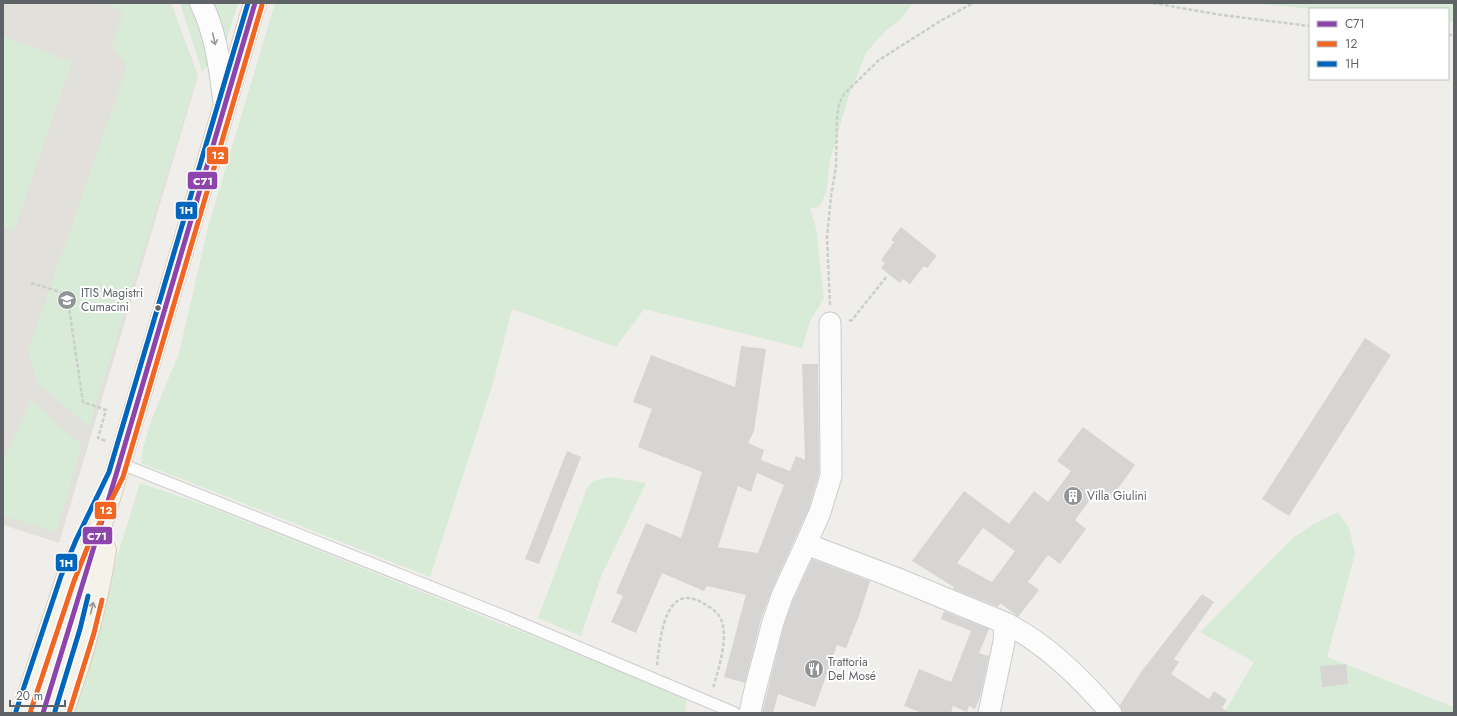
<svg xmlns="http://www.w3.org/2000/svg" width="1457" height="716" font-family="Jost,sans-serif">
	<rect width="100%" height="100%" fill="#efeeea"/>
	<path fill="#e2e0da" d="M3 3H171L198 76 59 543 3 525Z"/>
	<path fill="#d8ebd6" d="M104 3H171L197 76 89 427 38 383 28 351 125 73V62L115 51 112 45 123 15 119 9Z
		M180 3H191L207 51V66L202 71Z
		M210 3H238L226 42H223Z
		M275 3H913L901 19 883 33 866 53 849 95 841 122 830 161 827 189 821 204 816 208H810L816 228 824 298 810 321 802 348 644 309 616 347 512 309 493 383 430 577 141 463 143 448 151 421 179 353 208 227Z
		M1250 3H1454V22H1448V9H1314Z
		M3 36 72 62 14 231 3 227Z
		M31 400 82 446 56 532 3 516V462Z
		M610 477 646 483 602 574 581 636 538 618 587 488 593 481Z
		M140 483 210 507 687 698 685 713H69Z
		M1338 512 1349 528 1355 554 1327 657 1454 707V713H1224L1254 662 1200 632 1293 538 1312 525Z"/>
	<path fill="#d6d5d3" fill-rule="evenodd" d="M901 227 937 256 927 268 924 266 910 284 903 279 900 283 881 268 885 263 881 260 894 242 891 240Z
		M1365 338 1391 355 1289 516 1262 499Z
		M741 346 766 349 754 431 748 443 764 450 761 460 790 471 796 456 805 460 802 364H818L819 474 809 508 771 592 761 619 745 683 724 677 746 595 707 586 704 591 662 573 636 633 611 622 623 596 616 593 646 523 681 538 702 472 638 447 652 409 633 402 651 355 735 387ZM757 473 784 485 758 553 718 547 738 486 751 492Z
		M1083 427 1135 465 1109 501 1097 491 1075 520 1086 529 1060 564 1048 555 1028 582 1039 590 1018 617 1000 603 998 607 953 589 954 587 912 561 964 491 1009 524 1034 491 1048 502 1071 471 1057 461ZM983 528 1015 551 992 582 957 563Z
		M567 451 581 457 539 564 525 559Z
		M812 559 870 581 859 616 846 648 837 645 815 707 778 694 773 713H762L784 625 793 600Z
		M1202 594 1214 602 1174 659 1179 662 1171 674 1209 699 1214 691 1227 700 1222 708 1230 713H1123L1120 705 1141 672Z
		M944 611 989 629 979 653 989 656 980 697 975 709 969 706 967 712 953 706 951 713H922L904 706 919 669 951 682 971 631 941 619Z
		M1346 664 1348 684 1322 687 1320 666Z"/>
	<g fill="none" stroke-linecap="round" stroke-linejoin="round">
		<g stroke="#cbcccc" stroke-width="13">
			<path id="lane" d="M119 463 509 618 735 713"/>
		</g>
		<g stroke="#cbcccc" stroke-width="23">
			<path id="street" d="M806 544 820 512 831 476 830 323
				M1005 623C1046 643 1081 678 1111 713
				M750 713 753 698 773 622 782 596 806 544 893 577 1005 623 1004 642 989 713"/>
		</g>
		<g stroke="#cacacb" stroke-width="24">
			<path id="secondary" d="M201 3C217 35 220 70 225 105"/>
		</g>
		<g stroke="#d7ceb8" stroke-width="24">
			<path id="primary" d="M23 713 67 579 79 552
				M43 713 116 475 255 3
				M62 713C80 663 97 602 105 550"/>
		</g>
		<path stroke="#cacfcc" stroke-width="2.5" stroke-dasharray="4 2" stroke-linecap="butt" d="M1153 3 1221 15 1310 26
			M1448 35H1454
			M31 283 67 294 83 402 106 410 98 438 106 441
			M830 305 827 237 831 197 836 166 837 117 839 104 844 94 879 60 942 20 973 3
			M849 321 852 320 887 276
			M657 665C660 641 664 580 703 603 710 607 720 613 722 622 728 641 718 670 713 688"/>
		<use href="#lane" stroke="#fdfcfc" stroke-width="11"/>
		<use href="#street" stroke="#fdfcfc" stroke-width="21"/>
		<use href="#secondary" stroke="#fdfcfc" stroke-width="22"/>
		<use href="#primary" stroke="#f4f2e9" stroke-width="22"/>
		<g stroke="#fff" stroke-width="8">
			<path id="bus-1" d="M43 713 116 475 255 3"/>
		</g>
		<g stroke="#fff" stroke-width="8">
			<path id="bus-2" d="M30 713 74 581 88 546 123 477 262 5
				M69 713 94 633 102 600"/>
		</g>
		<g stroke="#fff" stroke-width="8">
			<path id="bus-3" d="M16 711 61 576 76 540 109 472 248 3
				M55 711 80 629 88 596"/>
		</g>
		<use href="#bus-1" stroke="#8e44ad" stroke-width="5"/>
		<use href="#bus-2" stroke="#f26522" stroke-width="5"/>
		<use href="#bus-3" stroke="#0065bd" stroke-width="5"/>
	</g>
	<defs><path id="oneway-shaft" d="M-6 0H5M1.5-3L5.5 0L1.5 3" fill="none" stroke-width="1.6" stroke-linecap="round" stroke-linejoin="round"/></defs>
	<use stroke="#96999c" href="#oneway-shaft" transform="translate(214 39) rotate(77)"/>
	<use stroke="#939595" href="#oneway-shaft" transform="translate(92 608) rotate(-76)"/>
	<defs>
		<g id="university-disc" transform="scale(1)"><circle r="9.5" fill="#919496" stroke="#fff"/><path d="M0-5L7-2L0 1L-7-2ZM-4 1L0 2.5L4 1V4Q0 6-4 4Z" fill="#fff"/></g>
		<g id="building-disc" transform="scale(1)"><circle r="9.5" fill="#919496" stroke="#fff"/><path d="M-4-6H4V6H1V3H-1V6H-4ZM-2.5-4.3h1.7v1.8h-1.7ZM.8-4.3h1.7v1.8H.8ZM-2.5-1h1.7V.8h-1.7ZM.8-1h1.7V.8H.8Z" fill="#fff"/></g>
		<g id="restaurant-disc" transform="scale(1)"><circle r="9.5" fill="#919496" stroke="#fff"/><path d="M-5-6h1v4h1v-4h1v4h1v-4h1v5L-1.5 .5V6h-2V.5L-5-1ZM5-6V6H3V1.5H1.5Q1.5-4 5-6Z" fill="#fff"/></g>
	</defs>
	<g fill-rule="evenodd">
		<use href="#university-disc" x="67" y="300"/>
		<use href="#building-disc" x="1073" y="496"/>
		<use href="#restaurant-disc" x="814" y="669"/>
	</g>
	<circle fill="#5f6368" stroke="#fff" stroke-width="1.5" cx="158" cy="308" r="3.5"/>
	<g text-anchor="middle" stroke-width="4" stroke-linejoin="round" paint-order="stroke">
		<g font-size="12" fill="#5f6368" stroke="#fff" text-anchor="start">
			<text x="81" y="297">ITIS Magistri<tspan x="81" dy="14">Cumacini</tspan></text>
			<text x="1087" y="500">Villa Giulini</text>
			<text x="828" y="666">Trattoria<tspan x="828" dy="14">Del Mosé</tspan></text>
		</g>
	</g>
	<g stroke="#fff" stroke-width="1.5">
		<rect x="206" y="146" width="23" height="19" rx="4" fill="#f26522"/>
		<rect x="187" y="171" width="31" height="19" rx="4" fill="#8e44ad"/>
		<rect x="175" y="201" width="23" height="19" rx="4" fill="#0065bd"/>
		<rect x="94" y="501" width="23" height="19" rx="4" fill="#f26522"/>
		<rect x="82" y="526" width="31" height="19" rx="4" fill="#8e44ad"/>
		<rect x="55" y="553" width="23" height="19" rx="4" fill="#0065bd"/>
	</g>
	<g font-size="11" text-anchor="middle" font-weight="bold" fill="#fff">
		<text x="218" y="159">12</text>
		<text x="203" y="185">C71</text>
		<text x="186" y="214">1H</text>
		<text x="106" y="514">12</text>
		<text x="97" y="540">C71</text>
		<text x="66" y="567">1H</text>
	</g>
	<rect width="1457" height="716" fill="none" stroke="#5f6368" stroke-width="8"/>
	<rect x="1309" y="8" width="140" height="72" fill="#ffffff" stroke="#bfc1c3"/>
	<rect x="1317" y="21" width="20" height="6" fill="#8e44ad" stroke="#bfc1c3"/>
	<text x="1345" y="28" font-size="12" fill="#5f6368">C71</text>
	<rect x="1317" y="41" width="20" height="6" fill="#f26522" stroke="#bfc1c3"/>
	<text x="1345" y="48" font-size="12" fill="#5f6368">12</text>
	<rect x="1317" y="61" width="20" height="6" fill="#0065bd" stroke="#bfc1c3"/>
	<text x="1345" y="68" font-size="12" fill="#5f6368">1H</text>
	<path d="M10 700v6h55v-6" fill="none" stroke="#5f6368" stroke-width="2"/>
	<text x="16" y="700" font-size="12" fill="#5f6368" stroke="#ffffff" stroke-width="3" paint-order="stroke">20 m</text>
</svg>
